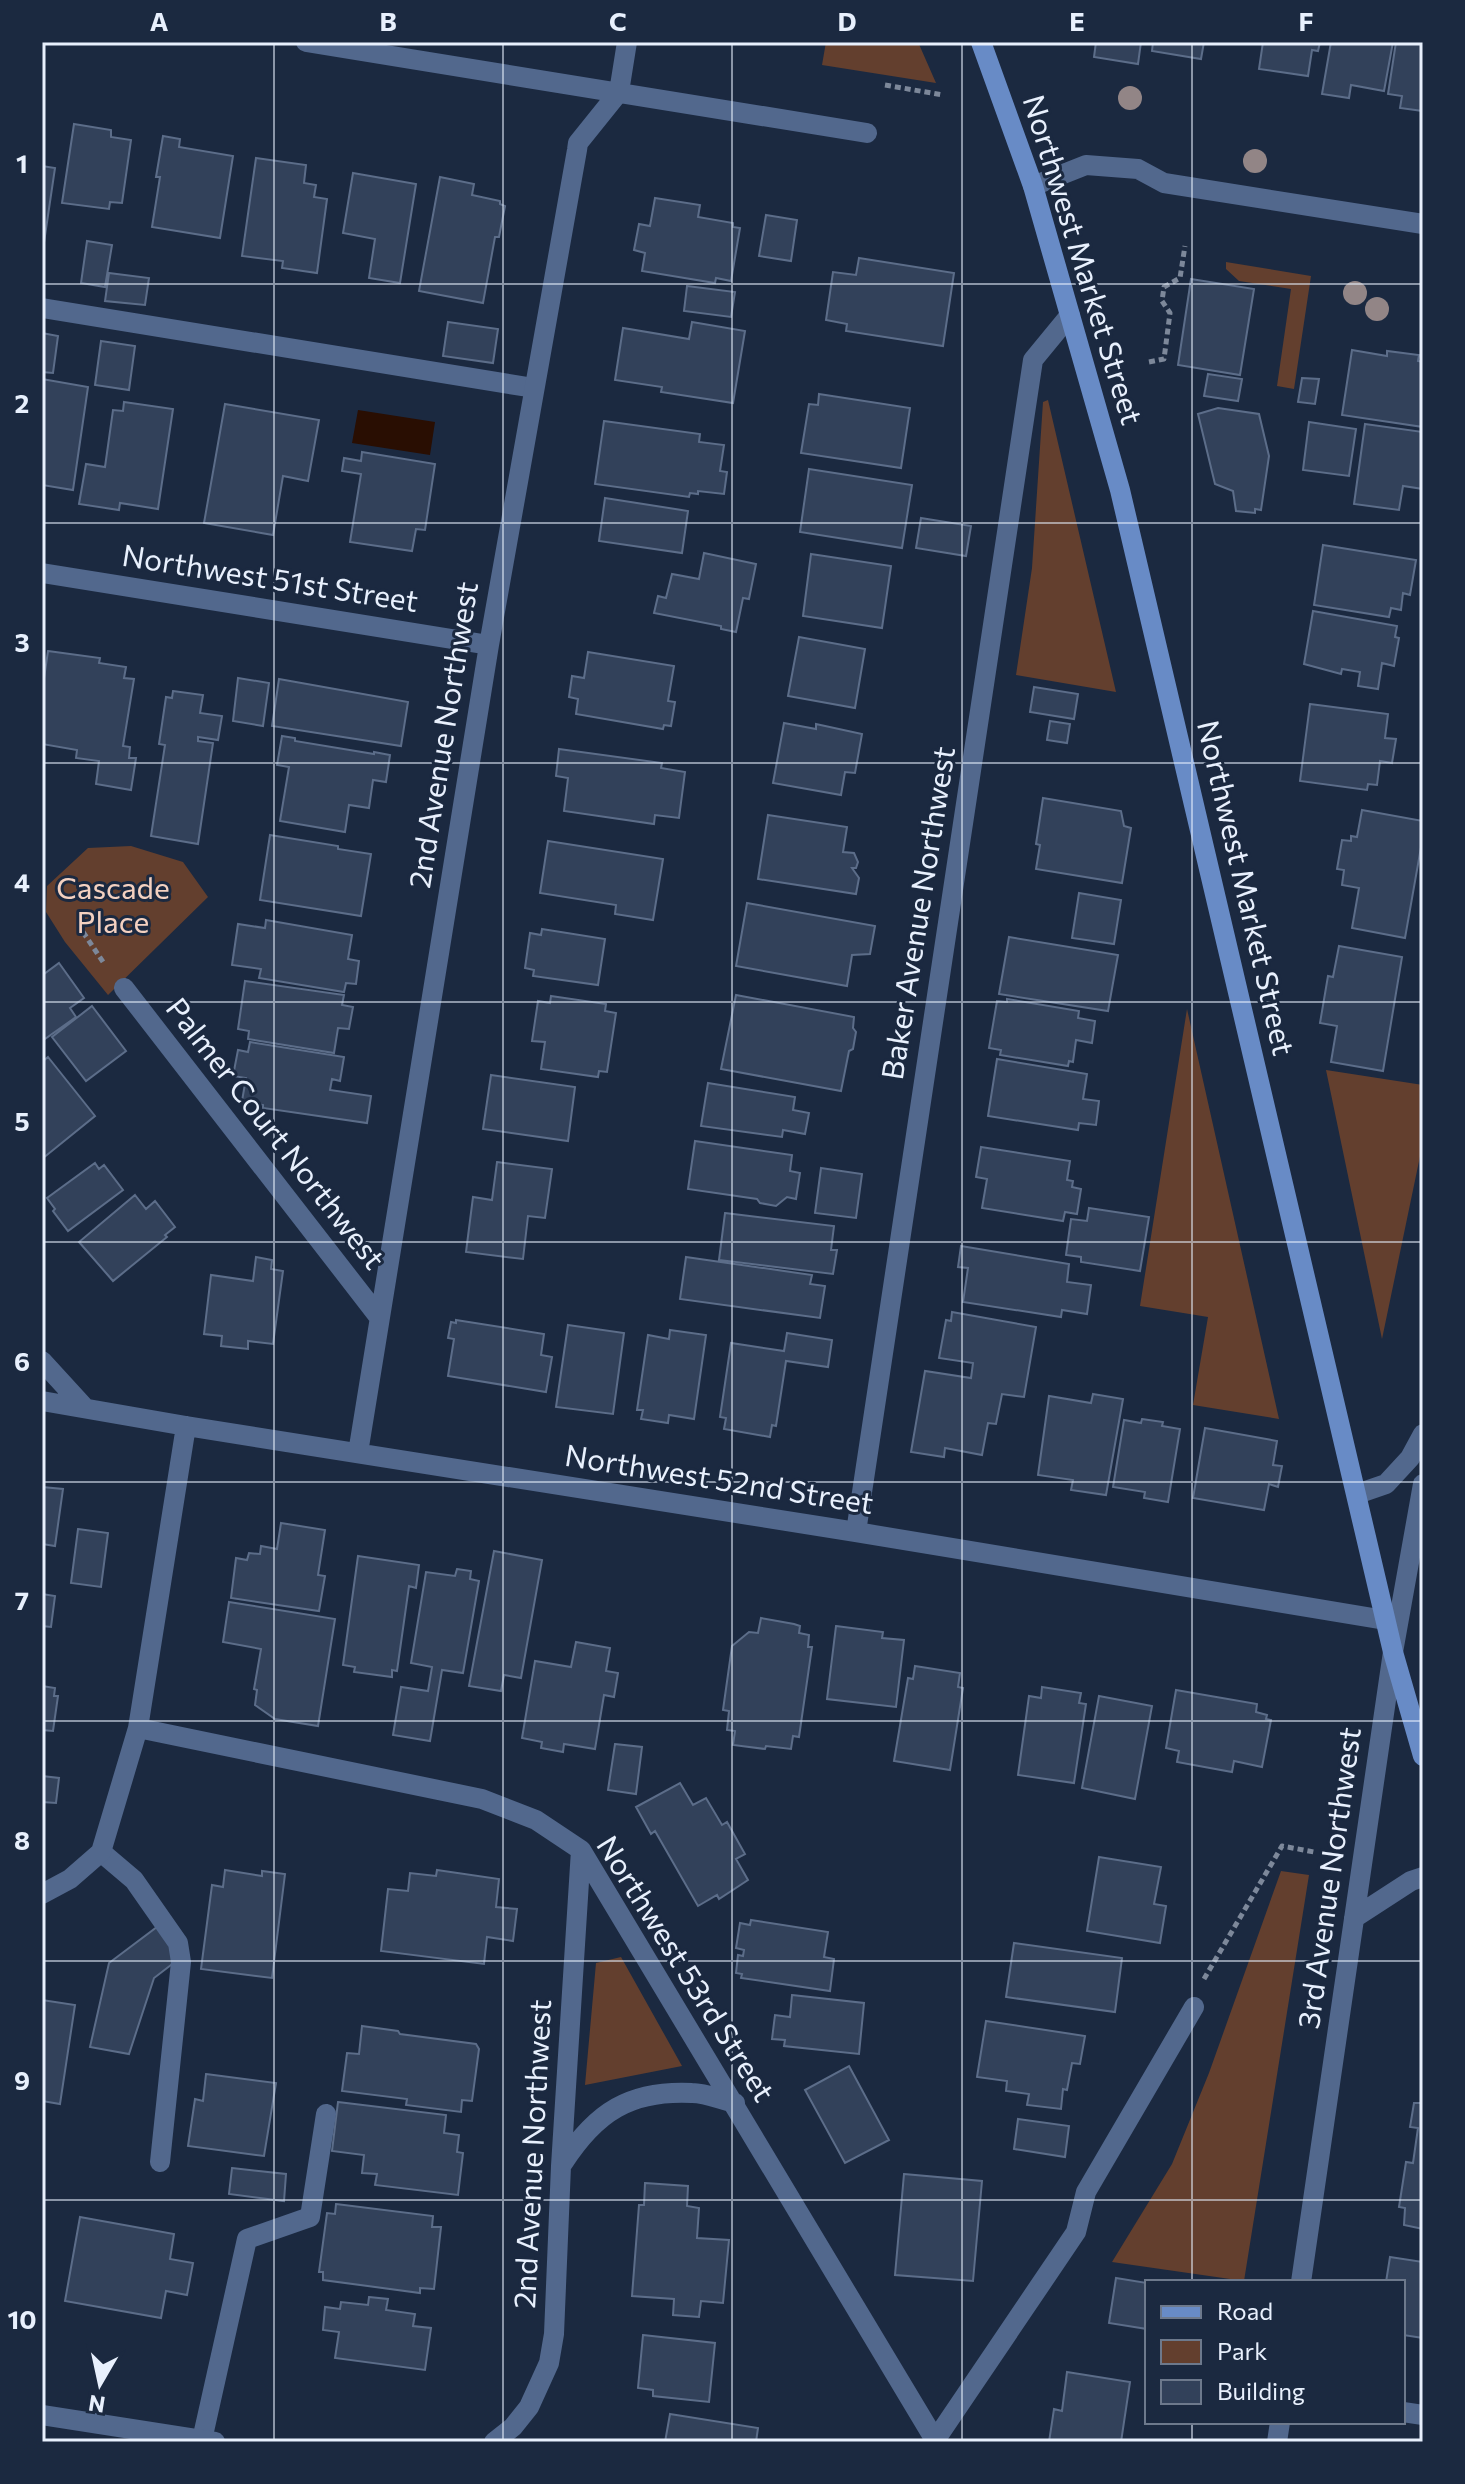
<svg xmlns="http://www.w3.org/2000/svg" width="1465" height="2484" font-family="Commissioner,sans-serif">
	<rect width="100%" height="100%" fill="#1b2940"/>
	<path fill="#633f2e" d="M826 42H918L936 83 822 65Z
		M1226 262 1311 276 1294 389 1277 386 1291 289 1239 281 1226 269Z
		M1048 400 1116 692 1016 675 1032 568 1043 402Z
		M131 846 183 862 208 897 108 995 65 942 46 912 47 886 88 848Z
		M1187 1009 1279 1419 1193 1405 1208 1317 1140 1306Z
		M1326 1070 1423 1085V1142L1382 1339Z
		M1281 1871 1309 1875 1244 2281 1112 2262 1172 2164 1209 2073Z
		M621 1957 682 2066 585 2085 596 1963Z"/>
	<path fill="#290e02" d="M358 410 435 422 430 455 352 443Z"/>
	<path fill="#32415a" stroke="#5c6d89" stroke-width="2" d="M1096 42H1141L1138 64 1094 57Z
		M1153 42H1204L1201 59 1152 51Z
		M1263 42H1320L1318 51 1312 50 1308 76 1259 69Z
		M1331 42H1393L1384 91 1351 85 1349 98 1322 94Z
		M1396 42H1423V111L1400 108 1402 96 1388 94Z
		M74 124 111 130V137L131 140 122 203 110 202 109 209 62 203Z
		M163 136 180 139 179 147 233 156 220 238 152 227 160 177H156Z
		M256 158 306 165 304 183 316 185 314 197 327 199 317 273 282 268 283 261 242 256Z
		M42 166 55 168 42 256Z
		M353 173 416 184 400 283 369 278 375 239 343 233Z
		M440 177 474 184 472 195 500 201V204L505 206 499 237H495L483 303 419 291Z
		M655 198 700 205 698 217 733 223V227L740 228 731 281 716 278 715 283 642 271 645 253 634 250 639 224 650 226Z
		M766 215 797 220 791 261 759 256Z
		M87 241 112 245 105 287 81 283Z
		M859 258 954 273 943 346 846 331 847 324 826 320 833 272 856 275Z
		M109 273 149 278 145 305 105 301Z
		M1191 279 1254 289 1240 375 1178 365Z
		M687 286 735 292 731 317 684 311Z
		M448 322 498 329 493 363 443 356Z
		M692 322 745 331 733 403 661 392 662 387 615 380 623 328 689 339Z
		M42 333 58 336 53 373 42 372Z
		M101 341 135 346 129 390 95 385Z
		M1352 350 1387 356V351L1419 355 1418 361 1423 362V427L1342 415Z
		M1208 374 1242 379 1238 401 1204 396Z
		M1302 378 1319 379 1315 404 1298 402Z
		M42 379 88 387 73 490 42 485Z
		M819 394 910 408 901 468 801 453 809 404 818 405Z
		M124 402 173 409 158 509 120 503 119 510 79 504 86 464 105 467 113 410 123 411Z
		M225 404 319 420 308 481 283 476 273 535 204 523Z
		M1218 408 1259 414 1269 456 1261 510 1255 509V513L1236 511 1233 491 1215 484 1198 414Z
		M604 421 700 434 699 442 724 445 720 471 727 472 724 494 698 491V494L690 493 689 497 595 484Z
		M1309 422 1356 429 1349 476 1303 470Z
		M1365 424 1423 432V489L1403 486 1399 510 1354 504Z
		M362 452 435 464 425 530 416 529 412 551 350 542 361 474 342 471 344 458 361 461Z
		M809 469 912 485 902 548 800 532Z
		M605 498 688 511 682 553 599 541Z
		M921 518 971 526 966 556 916 548Z
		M1323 545 1416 560 1410 595 1403 593 1401 610 1391 608 1389 617 1314 605Z
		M704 553 756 564 749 599 743 598 736 632 721 629V626L654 613 658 596 666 598 672 574 699 579Z
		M811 554 891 566 882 628 803 616Z
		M1313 611 1397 626 1395 637 1399 638 1394 666 1382 663 1378 689 1358 686 1360 672 1342 669 1341 674 1304 664Z
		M799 637 865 649 855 708 788 696Z
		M48 651 100 658 99 663 126 667 124 678 134 679 123 746 130 747 129 758H136L131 790 96 784 99 761 76 758 77 750 42 744V692Z
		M588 652 674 666 668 701 675 702 671 726 664 725 663 729 576 714 578 699 569 697 572 676 584 678Z
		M238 678 269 683 263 726 233 721Z
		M279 679 408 702 401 746 272 726Z
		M1034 687 1078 694 1074 719 1030 712Z
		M173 691 203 695 200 713 222 716 218 740 198 737V741L213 743 198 844 151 836 165 745 159 744 166 697 172 698Z
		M1310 704 1388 714 1385 738 1396 739 1392 763 1380 761 1377 785 1368 784 1367 790 1300 781Z
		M1050 721 1070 724 1067 743 1047 740Z
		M784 723 816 729V724L862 734 855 773 845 772 841 795 773 783Z
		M282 736 295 738V741L374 754V752L390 755 386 782 373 780 369 808 349 805 345 832 280 821 289 767 277 765Z
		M559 749 662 763 661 768 685 772 679 818 655 815 654 824 564 811 568 778 556 776Z
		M1043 798 1121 811 1124 826 1131 828 1122 883 1036 869 1040 845 1036 844Z
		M1362 810 1423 821V836L1405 938 1352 928 1359 888 1342 885 1344 870 1337 869 1342 840 1351 841V836L1357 837Z
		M768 815 847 827 843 852 854 853 858 862 856 868H852L859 878 856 894 758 879Z
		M270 835 338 846V849L371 854 361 916 260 900Z
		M548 841 663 859 653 920 615 914 616 905 540 893Z
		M1079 893 1121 900 1114 944 1072 938Z
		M747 903 875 926 870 954 852 955 847 986 736 966Z
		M266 920 352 935 348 959 359 961 356 984 346 983 344 992 259 978 261 969 232 965 238 924 265 928Z
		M542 929 605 939 598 985 533 976 534 970 525 968 530 933 541 935Z
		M1009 937 1118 955 1108 1011 999 994Z
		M1339 946 1402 957 1383 1071 1331 1062 1337 1026 1320 1023 1328 976 1333 977Z
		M59 963 84 998 70 1008 76 1017 42 1041V971L44 974Z
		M245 981 344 995 342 1005 353 1007 349 1029 338 1028 334 1053 248 1039 249 1031 238 1029Z
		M736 995 854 1017 853 1028 856 1032 853 1049 849 1051 841 1091 721 1069Z
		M551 996 606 1004 605 1011 616 1013 607 1072 599 1071 598 1077 541 1069 545 1042 532 1041 538 1001 550 1003Z
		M1007 999 1079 1011 1078 1018 1095 1021 1092 1043 1076 1040 1073 1062 1069 1061 1068 1066 1000 1055 1001 1050 989 1048 997 1001 1007 1002Z
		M92 1006 126 1051 86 1081 52 1037Z
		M250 1042 344 1057 340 1081 332 1079 330 1090 371 1096 367 1123 263 1108V1105L242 1101 246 1078 233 1076 238 1050 248 1052Z
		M48 1057 95 1116 42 1159V1062Z
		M997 1059 1087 1074 1083 1099 1099 1101 1096 1125 1079 1123 1078 1130 988 1116Z
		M491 1075 575 1087 568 1141 483 1129Z
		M708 1083 795 1097 793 1110 809 1113 805 1134 783 1130 782 1137 701 1126Z
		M695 1141 792 1155 790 1171 800 1173 796 1199 787 1197 776 1206 760 1203 757 1199 688 1189Z
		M981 1147 1070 1161 1067 1180 1073 1181 1072 1187 1081 1189 1077 1214 1065 1212 1063 1221 982 1208 987 1179 976 1177Z
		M497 1162 552 1169 545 1218 528 1216 523 1259 466 1252 473 1197 492 1200Z
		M95 1163 99 1169 104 1165 123 1190 68 1231 53 1211 55 1209 47 1198Z
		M821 1168 862 1174 856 1218 815 1213Z
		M135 1195 146 1209 155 1201 175 1227 165 1235 167 1237 113 1281 79 1242Z
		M1089 1208 1149 1217 1140 1271 1081 1262V1257L1066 1255 1071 1219 1087 1221Z
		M725 1213 834 1226 831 1250H837L833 1274 719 1260Z
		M961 1246 1069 1264 1067 1282 1091 1285 1087 1314 1062 1310 1061 1317 963 1302 968 1268 958 1267Z
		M256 1257 272 1260 271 1269 283 1271 273 1344 248 1341V1349L221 1346 222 1336 204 1334 211 1275 253 1281Z
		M686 1257 812 1275 810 1284 825 1286 820 1318 680 1299Z
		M952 1312 1036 1327 1024 1397 1002 1394 996 1424 988 1423 982 1455 945 1448 944 1457 911 1452 925 1371 971 1378 973 1363 939 1358 946 1320 951 1321Z
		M456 1320 544 1334 541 1355 552 1357 546 1392 448 1376 454 1339 448 1338 451 1322 456 1323Z
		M568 1325 624 1333 613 1414 556 1407Z
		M670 1330 706 1335 694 1419 669 1415 668 1423 641 1419 643 1410H637L648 1335 669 1339Z
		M787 1333 832 1340 828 1367 786 1361 776 1426 772 1425 770 1437 724 1429 726 1418 720 1417 731 1343 784 1351Z
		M1093 1394 1123 1399 1106 1495 1071 1490 1073 1480 1038 1475 1049 1396 1091 1403Z
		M1142 1419 1163 1422 1162 1426 1180 1429 1168 1502 1144 1498 1145 1492 1113 1487 1124 1420 1141 1423Z
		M1205 1428 1277 1441 1273 1465 1282 1466 1278 1487 1269 1484 1264 1510 1193 1498Z
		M42 1487 63 1489 55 1546 42 1544Z
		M281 1523 325 1530 318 1575 325 1576 319 1611 231 1598 236 1558 247 1560 249 1553 260 1554 261 1546 277 1549Z
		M78 1529 108 1533 101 1587 71 1583Z
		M494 1551 542 1560 521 1678 504 1675 501 1691 469 1686Z
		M358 1556 419 1565 416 1588 409 1586 397 1671 392 1670V1677L354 1672 355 1667 343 1665Z
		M457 1569 471 1571 470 1579 479 1581 463 1673 442 1670 430 1741 393 1735 401 1687 428 1691 432 1667 411 1663 426 1572 455 1576Z
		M42 1594 55 1596 51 1627 42 1626Z
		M229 1602 335 1619 318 1726 275 1719 255 1705 257 1690 254 1689 261 1649 223 1642Z
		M761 1618 794 1624 800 1626 799 1633 809 1635 808 1647H812L799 1737 793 1736 791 1749 766 1746 765 1749 733 1745 735 1731 727 1730 729 1711 723 1710 732 1646 749 1632 758 1633Z
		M836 1626 883 1632 882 1638 904 1640 896 1707 827 1699Z
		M576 1642 610 1648 606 1671 618 1673 614 1697 604 1695 595 1749 564 1744 563 1752 541 1748 542 1742 522 1738 535 1661 571 1667Z
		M915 1666 960 1673 958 1687 963 1688 950 1770 894 1761 908 1678 913 1679Z
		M42 1686 55 1688 54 1696H58L53 1731 42 1730Z
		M1042 1687 1081 1693 1079 1703 1086 1704 1074 1783 1018 1775 1029 1696 1041 1698Z
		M1176 1690 1257 1704 1256 1712 1267 1715 1266 1719 1271 1720 1262 1767 1234 1761 1232 1772 1177 1762 1179 1751 1166 1748Z
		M1099 1696 1152 1706 1135 1799 1082 1788Z
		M615 1744 642 1747 636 1794 608 1790Z
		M42 1776 59 1778 56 1803 42 1802Z
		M680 1783 693 1805 706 1798 722 1825 727 1822 745 1854 736 1859 748 1880 719 1899 717 1895 698 1906 655 1831 651 1834 636 1807Z
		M1099 1857 1161 1867 1154 1904 1166 1906 1160 1943 1087 1931Z
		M225 1870 262 1876V1871L285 1874 272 1978 201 1969 212 1885 223 1887Z
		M437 1870 499 1879 496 1907 517 1909 513 1941 487 1937 484 1964 381 1951 388 1889 408 1891 410 1873 436 1876Z
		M751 1920 828 1932 824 1957 834 1959 830 1991 741 1978 742 1974 736 1973 738 1955 743 1956 744 1950 736 1948 740 1923 750 1925Z
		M157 1927 180 1958 154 1978 129 2054 90 2047 109 1963Z
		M1014 1943 1122 1958 1115 2012 1006 1997Z
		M792 1995 864 2003 859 2054 784 2046 785 2040 772 2039 775 2015 790 2017Z
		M42 2000 75 2005 60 2104 42 2101Z
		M986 2021 1085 2036 1080 2064 1072 2063 1067 2090 1063 2089 1061 2109 1027 2105 1029 2094 1006 2091 1007 2081 977 2077Z
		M362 2026 398 2031 400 2034 476 2044 479 2049 472 2101 462 2100 461 2112 406 2105 407 2099 342 2091 347 2053 359 2054Z
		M849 2066 889 2140 845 2163 805 2090Z
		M206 2074 276 2083 264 2156 188 2146 195 2099 203 2101Z
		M338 2102 446 2115 444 2133 459 2135 457 2152 463 2153 458 2195 375 2185 377 2174 362 2173 364 2155 332 2151Z
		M1414 2103H1423V2229L1404 2225 1405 2208 1399 2207 1406 2162 1413 2163 1418 2128 1410 2127Z
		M1018 2119 1069 2126 1065 2157 1014 2149Z
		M232 2168 286 2174 284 2201 229 2194Z
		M904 2174 982 2181 973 2281 895 2275Z
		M645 2183 688 2186 687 2206 699 2208 697 2238 729 2240 723 2303 701 2301 699 2317 673 2315 674 2299 632 2296 639 2205H644Z
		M336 2204 433 2216 432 2227H441L434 2289 420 2288V2293L323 2280V2272H319L327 2213 335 2214Z
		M80 2217 174 2234 170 2259 193 2263 187 2295 166 2291 161 2318 65 2301Z
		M1390 2257 1423 2262V2338L1403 2335V2282H1386Z
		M1116 2278 1147 2283V2329L1109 2323Z
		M369 2297 388 2299 386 2310 415 2314 413 2326 431 2328 425 2370 335 2358 339 2332 323 2330 325 2307 340 2309 341 2302 368 2305Z
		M643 2335 715 2343 709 2402 653 2396V2390L638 2388Z
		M1067 2372 1130 2382 1121 2442H1049L1054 2409 1062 2411Z
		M670 2414 758 2428 756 2442H665Z"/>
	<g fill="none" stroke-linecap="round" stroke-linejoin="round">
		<path stroke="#7d889a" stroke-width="5" stroke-dasharray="6 4" stroke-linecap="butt" d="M885 85 943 95
			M1149 362 1164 359 1170 313 1162 301 1164 287 1180 278 1185 246
			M83 932 103 962
			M1204 1979 1282 1846 1314 1852"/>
		<path stroke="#52688d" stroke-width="20" d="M42 308 534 388
			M101 1852 134 1880 178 1943 181 1962 160 2162
			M202 2440 247 2239 310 2217 326 2114"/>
		<path stroke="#52688d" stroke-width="20" d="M306 42 867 133
			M1033 186 1086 165 1138 169 1164 183 1423 224
			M42 573 489 645
			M124 988 379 1317
			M42 1361 85 1408
			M42 1401 186 1426 856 1532 1385 1620
			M358 1453 489 645 577 150 578 143 619 92 627 42
			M856 1532 1033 360 1070 315
			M138 1728 186 1426
			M42 1894 70 1879 101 1852 138 1728 482 1799 536 1820 581 1850 935 2440
			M563 2163C596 2112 630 2090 692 2093 706 2093 721 2100 735 2103
			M1403 2412 1423 2415
			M42 2415 215 2442
			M494 2442 513 2427 529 2407 549 2363 554 2334 561 2166 581 1850
			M934 2442 1076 2232 1086 2192 1194 2007"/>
		<path stroke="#52688d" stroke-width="20" d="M1357 1494 1386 1484 1410 1458 1423 1434
			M1354 1918 1411 1881 1423 1877
			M1301 2282 1393 1652 1423 1484
			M1277 2442 1280 2422"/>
		<path stroke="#688bc6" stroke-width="20" d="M981 42 1033 186 1120 490 1393 1652 1423 1756"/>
	</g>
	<g fill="#928586">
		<circle cx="1130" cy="98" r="12"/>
		<circle cx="1255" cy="161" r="12"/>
		<circle cx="1355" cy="293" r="12"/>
		<circle cx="1377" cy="309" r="12"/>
	</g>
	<path fill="none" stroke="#e8f0fd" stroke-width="2" stroke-opacity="0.55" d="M274 42V2442M503 42V2442M732 42V2442M962 42V2442M1192 42V2282M42 284H1423M42 523H1423M42 763H1423M42 1002H1423M42 1242H1423M42 1482H1423M42 1721H1423M42 1961H1423M42 2200H1423M1192 2422V2442"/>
	<g text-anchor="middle" stroke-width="6" stroke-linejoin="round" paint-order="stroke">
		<g font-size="30" fill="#e8f0fd" stroke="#1b2940">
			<text transform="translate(1082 260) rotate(73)" y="10">Northwest Market Street</text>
			<text transform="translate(270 579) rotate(9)" y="10">Northwest 51st Street</text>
			<text transform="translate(444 735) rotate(-81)" y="10">2nd Avenue Northwest</text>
			<text transform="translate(1245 888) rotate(77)" y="10">Northwest Market Street</text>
			<text transform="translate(919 913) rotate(-81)" y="10">Baker Avenue Northwest</text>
			<text transform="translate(275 1134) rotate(52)" y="10">Palmer Court Northwest</text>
			<text transform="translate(719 1480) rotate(9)" y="10">Northwest 52nd Street</text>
			<text transform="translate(1330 1878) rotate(-82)" y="10">3rd Avenue Northwest</text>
			<text transform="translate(685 1969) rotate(58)" y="10">Northwest 53rd Street</text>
			<text transform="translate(533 2154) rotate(-87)" y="10">2nd Avenue Northwest</text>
		</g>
		<g font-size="30" fill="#f4d1c0" stroke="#1b2940">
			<text x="113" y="899">Cascade<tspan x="113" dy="34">Place</tspan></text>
		</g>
	</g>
	<rect width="1465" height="2484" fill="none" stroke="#1b2940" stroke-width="88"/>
	<rect x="1145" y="2280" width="260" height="144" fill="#1b2940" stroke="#6d798c" stroke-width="2"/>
	<rect x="1161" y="2306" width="40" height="12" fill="#688bc6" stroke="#6d798c" stroke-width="2"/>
	<text x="1217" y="2320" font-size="24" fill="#e8f0fd">Road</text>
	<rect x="1161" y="2340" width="40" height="24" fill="#633f2e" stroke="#6d798c" stroke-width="2"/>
	<text x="1217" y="2360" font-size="24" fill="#e8f0fd">Park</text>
	<rect x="1161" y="2380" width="40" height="24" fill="#32415a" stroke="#6d798c" stroke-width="2"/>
	<text x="1217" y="2400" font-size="24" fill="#e8f0fd">Building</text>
	<g transform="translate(100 2384) rotate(189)" stroke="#1b2940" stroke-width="6" paint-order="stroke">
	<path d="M0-6L14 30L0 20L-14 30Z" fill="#e8f0fd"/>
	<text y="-12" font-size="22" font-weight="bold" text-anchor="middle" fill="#e8f0fd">N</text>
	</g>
	<rect x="44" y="44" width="1377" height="2396" fill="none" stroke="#e8f0fd" stroke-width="3"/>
	<g font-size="26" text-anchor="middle" font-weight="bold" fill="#e8f0fd">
		<text x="159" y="31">A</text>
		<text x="388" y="31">B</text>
		<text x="618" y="31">C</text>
		<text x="847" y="31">D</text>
		<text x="1077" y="31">E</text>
		<text x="1306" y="31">F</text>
		<text x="22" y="173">1</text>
		<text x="22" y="413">2</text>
		<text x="22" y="652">3</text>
		<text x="22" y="892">4</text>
		<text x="22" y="1131">5</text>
		<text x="22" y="1371">6</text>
		<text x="22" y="1610">7</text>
		<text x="22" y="1850">8</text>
		<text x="22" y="2090">9</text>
		<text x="22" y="2329">10</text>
	</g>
</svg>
